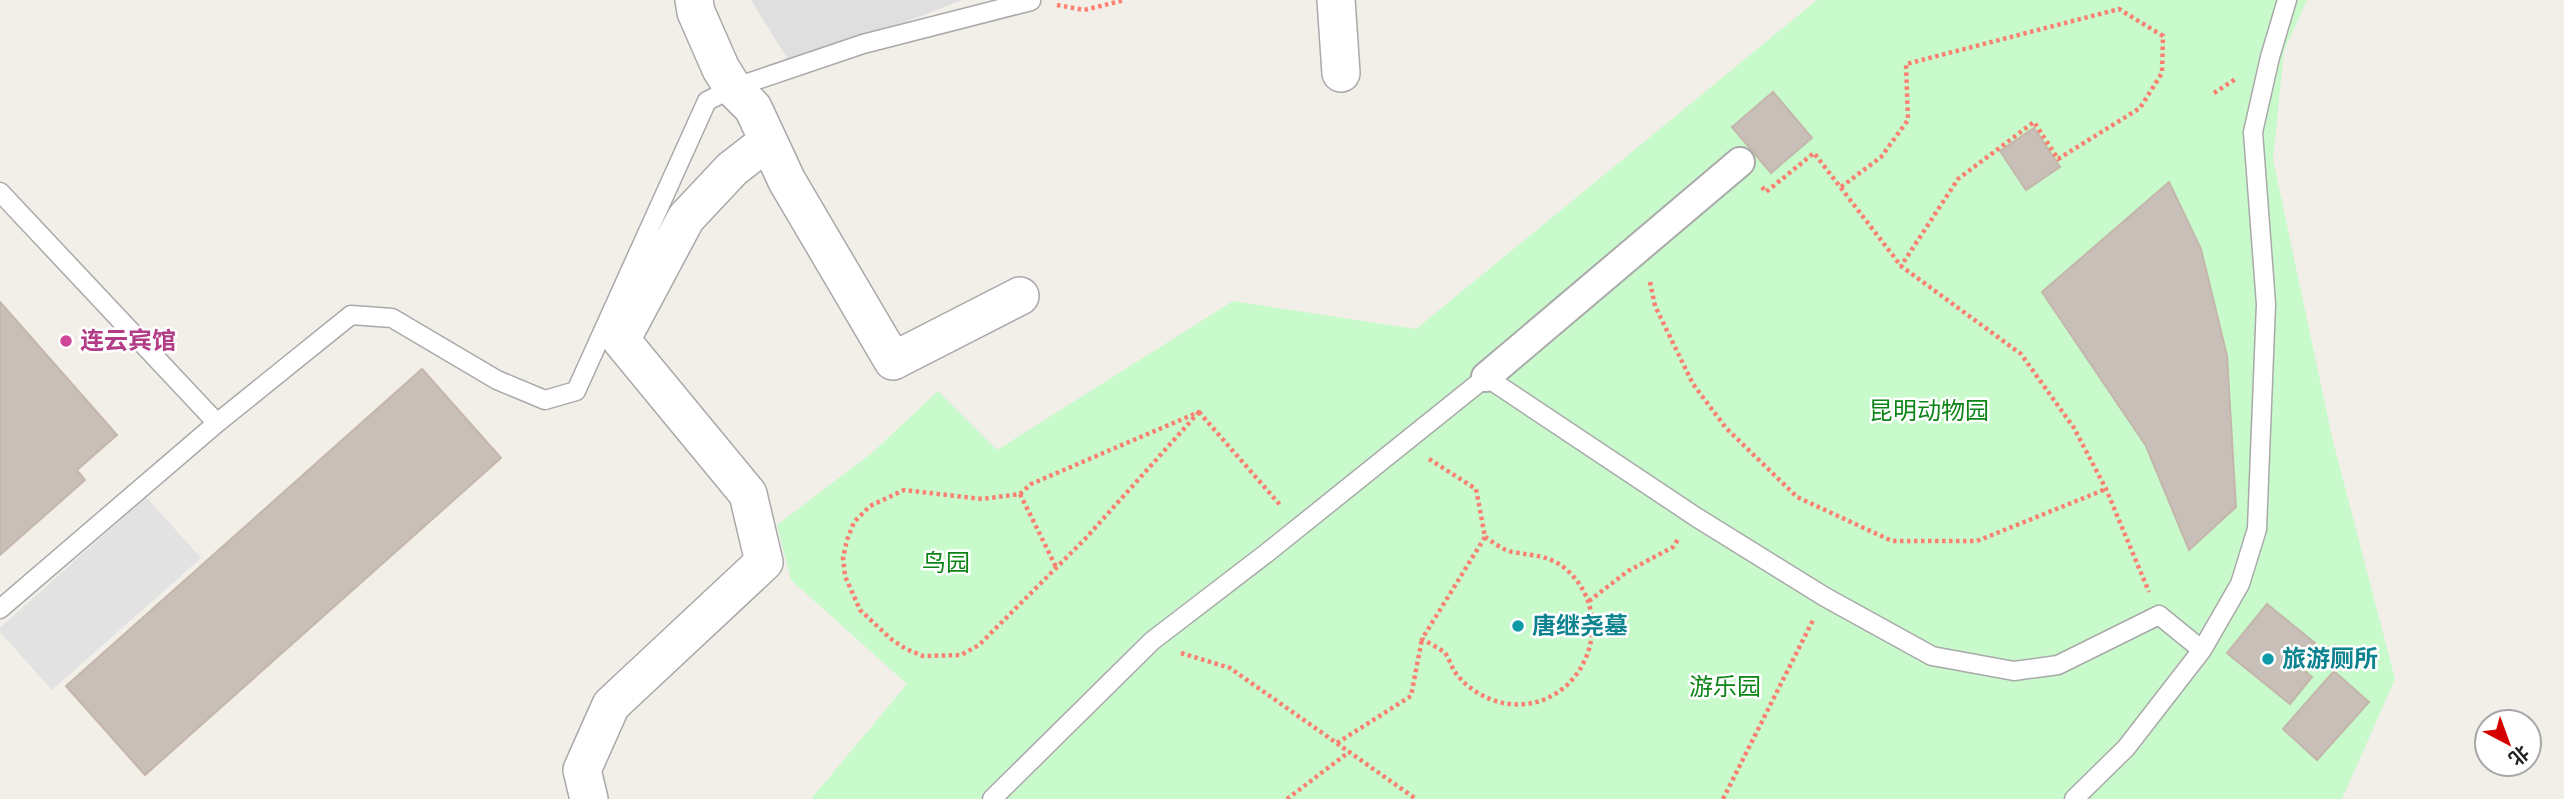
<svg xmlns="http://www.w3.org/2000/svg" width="2564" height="799" font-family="'PT Sans','Noto Sans SC',sans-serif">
	<rect width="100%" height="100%" fill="#f2efe9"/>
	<path fill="#e0dfdf" d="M751 0H962L792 66Z"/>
	<path fill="#c8facc" d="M1817 0H2307L2284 51 2273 159 2332 437 2395 679 2342 799H811L907 684 791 580 777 525 873 452 938 391 997 450 1233 301 1416 329Z"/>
	<path fill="#e2e2e2" d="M146 497 201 558 52 690 0 632V628Z"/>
	<path fill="#c7bfb8" stroke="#c4b6ab" stroke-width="2" d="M1773 92 1812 138 1771 173 1732 127Z
		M2034 128 2060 167 2026 190 2000 151Z
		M2169 182 2201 249 2227 356 2236 507 2189 550 2146 446 2042 292Z
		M0 302 117 435 77 470 85 480 0 555Z
		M422 369 501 458 145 775 66 686Z
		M2267 604 2315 643 2297 665 2312 677 2290 704 2227 653Z
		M2334 671 2369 702 2317 760 2283 729Z"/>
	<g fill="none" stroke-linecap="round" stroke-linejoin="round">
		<g stroke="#a9a9a9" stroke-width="21">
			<path id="service" d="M0 192 217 423
				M0 609 217 423 351 315 392 318 497 380 545 400 576 391 707 101 733 88 863 44 1031 1
				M992 799 1152 641 1268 552 1486 377 1696 517 1825 597 1932 656 2014 671 2058 665 2159 615 2202 650
				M2074 799 2126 748 2202 650 2240 584 2257 529 2266 304 2253 132 2270 57 2287 0"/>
		</g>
		<g stroke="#a9a9a9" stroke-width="32">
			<path id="pedestrian" d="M1486 377 1740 162"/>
		</g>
		<g stroke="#a9a9a9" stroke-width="40">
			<path id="minor" d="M694 0 696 12 721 69 733 88 753 108 787 181 893 361 1020 296
				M1336 0 1341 73
				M589 799 582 770 611 705 764 562 748 494 621 340 686 218 732 169 768 141"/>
		</g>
		<path stroke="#fa8072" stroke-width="4.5" stroke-dasharray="3.5 3.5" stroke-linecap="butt" d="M1057 5 1084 10 1125 0
			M2214 93 2237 78
			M1762 187 1766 192 1814 153 1901 266 2021 354 2074 428 2106 489 2149 592
			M1841 187 1881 157 1908 120 1906 64 2119 9 2163 36 2162 73 2140 108 2058 159 2034 122 1958 179 1901 266
			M1650 282 1655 306 1693 384 1726 428 1797 497 1892 541H1977L2106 489
			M1199 412 1085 539 979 645 961 655 923 656 906 649 891 639 860 610 845 576 843 558 847 540 854 522 870 506 904 490 982 499 1020 494 1031 484Z
			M1199 412 1281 506
			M1429 459 1476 489 1485 537
			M1020 494 1056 567
			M1485 537C1493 542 1504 551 1513 552 1534 556 1550 555 1567 570 1623 621 1579 717 1503 703 1485 699 1466 688 1455 672 1451 666 1449 658 1445 653 1439 648 1429 643 1422 639Z
			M1589 601 1628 571 1673 547 1679 538
			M1181 653 1230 668 1416 799
			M1337 743 1411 696 1422 639
			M1287 799 1349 752
			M1723 799 1813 620"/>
		<use href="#service" stroke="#fff" stroke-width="18"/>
		<use href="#pedestrian" stroke="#fff" stroke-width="28"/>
		<use href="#minor" stroke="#fff" stroke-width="37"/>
	</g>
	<circle fill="#d1479c" stroke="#fff" stroke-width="2.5" cx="66" cy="341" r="7"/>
	<g fill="#0f9aa8" stroke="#fff" stroke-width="2.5">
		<circle cx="1518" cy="626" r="7"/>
		<circle cx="2268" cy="659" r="7"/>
	</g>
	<g text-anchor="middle" stroke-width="5" stroke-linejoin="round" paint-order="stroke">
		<g font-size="24" font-weight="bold" fill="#b23c85" stroke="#fff" text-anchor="start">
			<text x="80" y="349">连云宾馆</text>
		</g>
		<g font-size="24" fill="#0c8416" stroke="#fff">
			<text x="1929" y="419">昆明动物园</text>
			<text x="946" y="571">鸟园</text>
			<text x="1725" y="695">游乐园</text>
		</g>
		<g font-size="24" font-weight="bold" fill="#0d838f" stroke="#fff" text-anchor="start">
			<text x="1532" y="634">唐继尧墓</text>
			<text x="2282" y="667">旅游厕所</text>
		</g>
	</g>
	<g transform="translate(2508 743) rotate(139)"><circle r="33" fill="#ffffff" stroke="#a7a7a7" stroke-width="2"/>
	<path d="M0-5L12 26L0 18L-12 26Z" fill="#d40000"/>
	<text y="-10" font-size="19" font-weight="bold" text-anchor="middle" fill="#222222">北</text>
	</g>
</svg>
